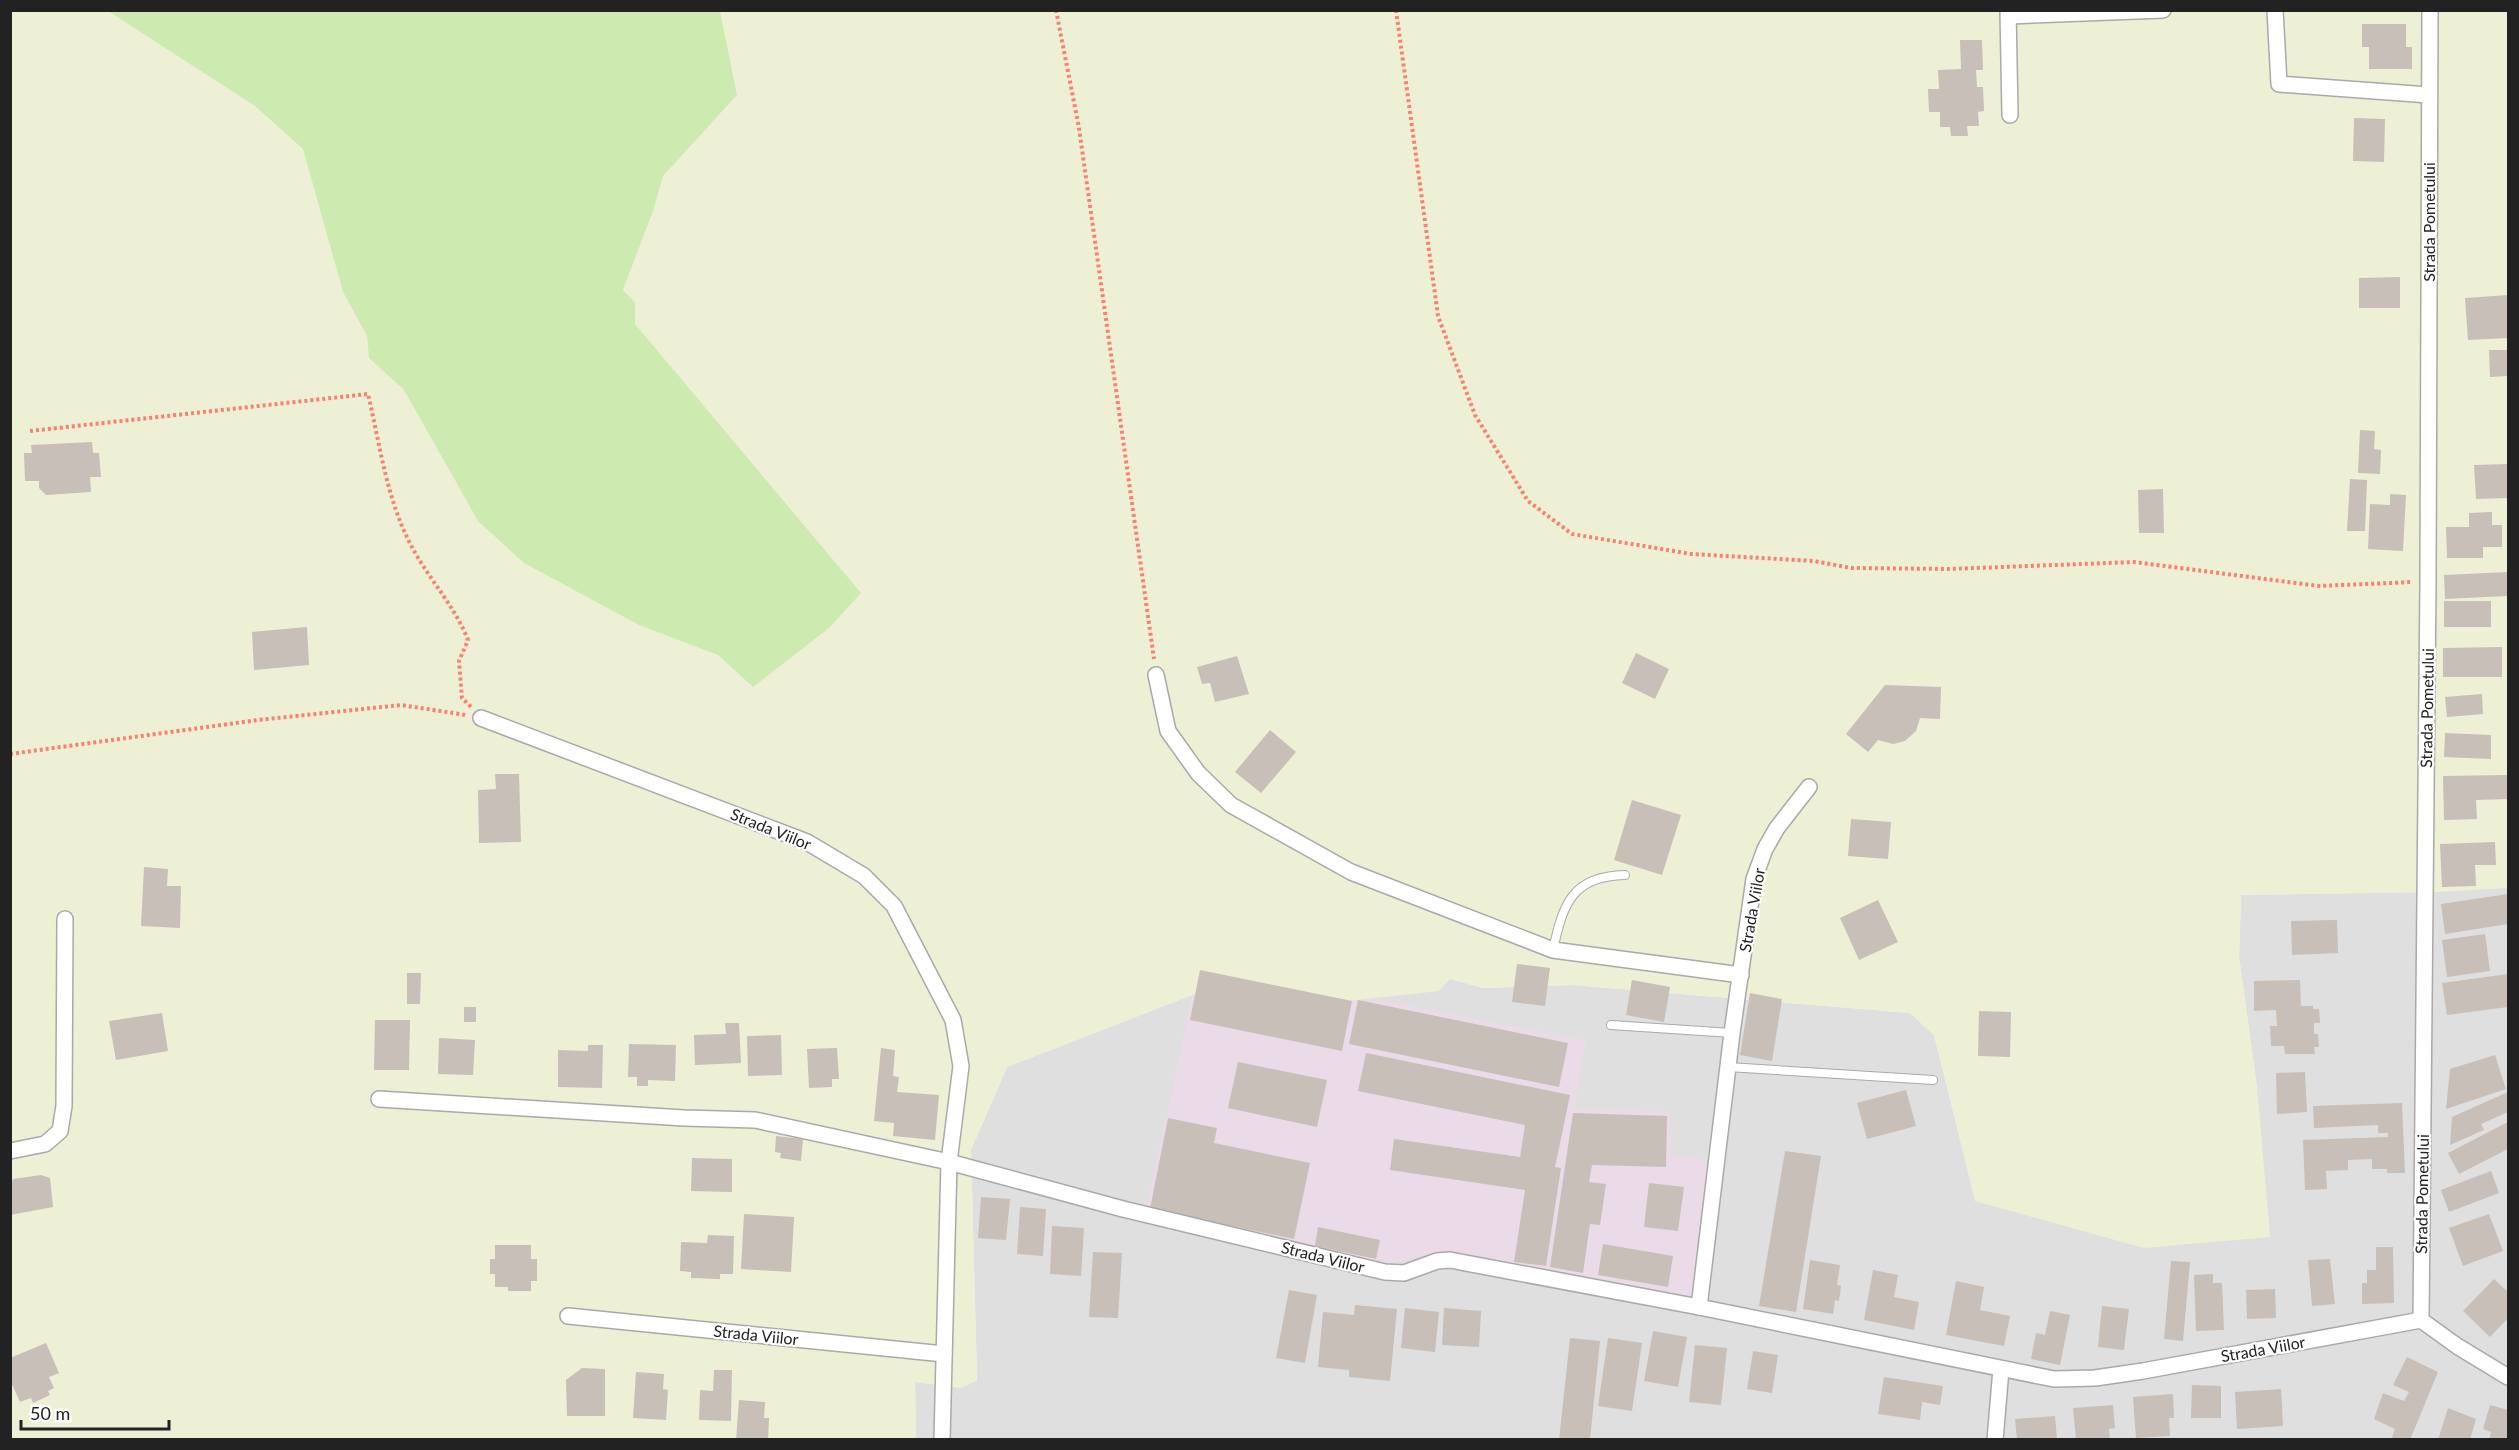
<svg xmlns="http://www.w3.org/2000/svg" width="2519" height="1450" font-family="Lato,sans-serif">
<style>
.residential{fill:#e0dfdf}
.industrial{fill:#ebdbe8}
.farmland{fill:#eef0d5}
.grass{fill:#cdebb0}
.building{fill:#c7bfb8}
.lines{fill:none;stroke-linecap:round;stroke-linejoin:round}
.lane-casing{stroke:#a9a9a9;stroke-width:10}
.street-casing{stroke:#a9a9a9;stroke-width:18}
.path{stroke:#fa8072;stroke-width:4;stroke-dasharray:3 3;stroke-linecap:butt}
.lane{stroke:#fff;stroke-width:8}
.street{stroke:#fff;stroke-width:15}
.labels{text-anchor:middle;stroke-width:4.5;stroke-linejoin:round;paint-order:stroke}
.street-label{font-size:16px;fill:#222;stroke:#fff}
</style>
<rect width="100%" height="100%" fill="#f2efe9"/>
<path class="residential" d="M2508,110V1439L916,1440L915,1382L961,1388L977,1380L971,1150L1007,1067L1205,990L1450,979L1484,988L1573,985L1910,1013L1934,1035L1976,1201L2257,1087L2239,957L2241,895L2435,892Z"/>
<path class="industrial" d="M1199,964L1586,1041L1574,1108L1669,1112L1670,1155L1710,1161L1691,1296L1437,1251L1386,1265L1146,1211Z"/>
<path class="farmland" d="M10,11H108L255,106L303,149L343,292L367,336L369,358L404,390L478,521L639,625L718,655L753,687L635,323V302L623,290L653,211L663,176L737,95L720,11H2508V888L2436,892L2241,895L2239,957L2257,1087L2270,1237L2144,1248L1975,1201L1934,1035L1910,1013L1573,985L1484,988L1450,979L1439,991L1272,1009L1205,990L1007,1067L971,1150L977,1380L961,1388L915,1382L916,1439H11Z"/>
<path class="grass" d="M108,11H720L737,95L663,176L653,211L623,290L635,302V324L861,593L829,628L753,687L718,655L639,625L524,563L478,521L404,390L369,358L367,336L343,292L303,149L255,106Z"/>
<g class="building">
<path d="M2362,24H2406V47H2412V69H2369V47H2362Z"/>
<path d="M1960,40H1982L1983,70H1976L1977,87H1983L1984,111L1978,112L1979,126H1967L1968,136H1951L1950,127H1940V112H1929L1928,89H1939L1938,70L1961,69Z"/>
<path d="M2354,118L2385,119L2384,162L2353,161Z"/>
<path d="M2400,277V308H2359V278Z"/>
<path d="M2508,295V338L2468,340L2465,298Z"/>
<path d="M2489,350H2508V376L2490,377Z"/>
<path d="M2360,430L2375,431L2374,449L2381,450L2380,474L2358,473Z"/>
<path d="M92,442L93,453H99L101,477H90L91,492L46,495L39,488V481H25L24,453H32L31,445Z"/>
<path d="M2508,464V498L2476,499L2474,465Z"/>
<path d="M2350,479L2367,480L2365,531H2347Z"/>
<path d="M2163,489L2164,533H2139L2138,490Z"/>
<path d="M2390,494L2406,495L2403,551L2368,549L2370,504L2390,505Z"/>
<path d="M2492,512V525H2502V547H2483V558H2447L2446,527H2469V513Z"/>
<path d="M2508,572V596L2445,599L2444,575Z"/>
<rect x="2444" y="601" width="47" height="26"/>
<path d="M307,627L309,665L254,670L252,632Z"/>
<path d="M2502,647V677H2443V648Z"/>
<path d="M1636,653L1669,669L1655,699L1622,683Z"/>
<path d="M1237,656L1249,694L1215,702L1210,683L1202,684L1197,667Z"/>
<path d="M1885,685L1941,687L1940,719L1920,718L1916,731L1905,741L1893,744L1878,740L1868,752L1846,734Z"/>
<path d="M2482,694L2483,714L2447,717L2445,697Z"/>
<path d="M1270,730L1296,752L1261,793L1235,772Z"/>
<path d="M2445,733L2491,735V759L2444,757Z"/>
<path d="M495,774H519L521,842L479,843L478,790L496,789Z"/>
<path d="M2508,775V799L2476,800L2477,819L2444,820L2443,776Z"/>
<path d="M1632,800L1681,815L1662,875L1614,860Z"/>
<path d="M1851,819L1891,822L1888,859L1848,856Z"/>
<path d="M2495,842L2496,865H2475L2476,886L2442,887L2440,844Z"/>
<path d="M144,867L168,869L167,886H181L180,928L141,926Z"/>
<path d="M2508,894V924L2445,934L2441,904Z"/>
<path d="M1878,900L1898,942L1859,960L1840,918Z"/>
<path d="M2337,920L2338,953L2292,955L2291,921Z"/>
<path d="M2485,934L2490,971L2447,977L2442,940Z"/>
<path d="M1517,964L1550,968L1545,1006L1512,1002Z"/>
<path d="M1200,970L1352,1001L1342,1051L1190,1020Z"/>
<path d="M407,973H421L420,1004H407Z"/>
<path d="M2508,974V1007L2447,1015L2442,983Z"/>
<path d="M1632,980L1670,987L1664,1022L1626,1015Z"/>
<path d="M2300,980L2301,1006H2313V1009H2319L2320,1023H2314V1034H2318L2319,1047H2314L2315,1054H2285L2284,1046H2271L2270,1026H2277L2276,1010L2254,1011V981Z"/>
<path d="M1750,993L1782,999L1772,1061L1740,1055Z"/>
<path d="M1358,1000L1568,1043L1559,1087L1349,1044Z"/>
<rect x="464" y="1007" width="12" height="15"/>
<path d="M1979,1011L2011,1012L2010,1057L1978,1056Z"/>
<path d="M162,1013L168,1051L116,1060L109,1021Z"/>
<path d="M375,1020H410L409,1070H374Z"/>
<path d="M725,1023H739L741,1063L695,1065L694,1035L726,1034Z"/>
<path d="M781,1035L782,1075L748,1076L747,1036Z"/>
<path d="M439,1038L475,1040L473,1075L438,1074Z"/>
<path d="M629,1044L676,1045L675,1081L648,1080V1086H637V1077H628Z"/>
<path d="M588,1045H603L602,1088L558,1087V1050L588,1051Z"/>
<path d="M837,1048L839,1079H832V1087L809,1088L807,1049Z"/>
<path d="M881,1048L895,1050L893,1076L899,1077L897,1092L939,1095L935,1140L893,1136L894,1123L874,1121Z"/>
<path d="M1366,1053L1570,1095L1555,1167L1561,1168L1546,1266L1514,1262L1525,1190L1390,1170L1394,1139L1520,1157L1525,1125L1358,1091Z"/>
<path d="M2495,1055L2506,1089L2446,1109L2450,1069Z"/>
<path d="M1238,1062L1327,1080L1317,1127L1228,1108Z"/>
<path d="M2305,1072L2307,1112L2277,1114L2276,1073Z"/>
<path d="M1906,1090L1916,1126L1867,1139L1857,1103Z"/>
<path d="M2508,1092V1112L2481,1124L2484,1130L2450,1145L2452,1117Z"/>
<path d="M2402,1103L2405,1173H2387V1169H2372V1159L2348,1160V1170L2326,1171L2327,1189L2305,1190L2303,1140L2388,1137V1133H2378V1125L2314,1128L2313,1106Z"/>
<path d="M1573,1113L1667,1116L1666,1167L1592,1165L1589,1182L1606,1184L1600,1225L1590,1224L1583,1273L1550,1267Z"/>
<path d="M1168,1118L1217,1128L1214,1143L1310,1163L1294,1239L1150,1209Z"/>
<path d="M2508,1122V1149L2459,1174L2448,1153Z"/>
<path d="M776,1136L803,1139L801,1161L780,1158L781,1153L775,1152Z"/>
<path d="M1785,1151L1821,1156L1796,1312L1759,1306Z"/>
<path d="M692,1158L732,1159V1192L691,1191Z"/>
<path d="M2491,1171L2499,1193L2449,1212L2441,1190Z"/>
<path d="M41,1175L50,1178L53,1207L10,1215V1187L13,1179Z"/>
<path d="M1649,1183L1684,1187L1678,1231L1644,1227Z"/>
<path d="M981,1197L1010,1199L1006,1240L978,1238Z"/>
<path d="M1020,1207L1046,1209L1043,1256L1017,1254Z"/>
<path d="M744,1214L794,1217L791,1272L741,1269Z"/>
<path d="M2489,1214L2503,1251L2463,1266L2449,1228Z"/>
<path d="M1052,1226L1084,1228L1081,1276L1050,1274Z"/>
<path d="M1318,1227L1380,1240L1376,1259L1315,1246Z"/>
<path d="M708,1235L734,1236L733,1274H720V1279L691,1278V1272L680,1271L681,1242L707,1243Z"/>
<path d="M1603,1244L1673,1256L1668,1287L1598,1275Z"/>
<path d="M495,1245H531V1259H537V1281H531V1291H508V1287H495V1274H490V1259H495Z"/>
<path d="M2376,1247H2393L2394,1303L2362,1304V1283H2367V1270H2376Z"/>
<path d="M1093,1252L1122,1253L1118,1318L1089,1317Z"/>
<path d="M2330,1259L2335,1304L2312,1306L2308,1260Z"/>
<path d="M1810,1260L1840,1265L1837,1285L1841,1286L1839,1301L1835,1300L1833,1314L1803,1309Z"/>
<path d="M2171,1261L2190,1262L2183,1341L2164,1339Z"/>
<path d="M1873,1270L1898,1275L1894,1297L1919,1302L1914,1330L1864,1320Z"/>
<path d="M2213,1274V1283H2222L2224,1330L2196,1331L2194,1275Z"/>
<path d="M2494,1279L2507,1291L2508,1290V1318L2490,1337L2463,1311Z"/>
<path d="M1956,1281L1984,1287L1980,1310L2010,1316L2004,1346L1946,1335Z"/>
<path d="M2275,1289L2276,1318L2247,1319L2246,1290Z"/>
<path d="M1289,1290L1317,1295L1305,1363L1276,1358Z"/>
<path d="M1355,1305L1397,1309L1390,1381L1349,1377V1370L1318,1367L1323,1312L1354,1315Z"/>
<path d="M2102,1306L2129,1309L2124,1350L2098,1347Z"/>
<path d="M1405,1308L1439,1312L1435,1352L1401,1348Z"/>
<path d="M1444,1308L1481,1311L1479,1347L1442,1345Z"/>
<path d="M2050,1311L2070,1315L2060,1365L2031,1359L2036,1333L2045,1335Z"/>
<path d="M1653,1331L1687,1337L1678,1387L1644,1381Z"/>
<path d="M1570,1338L1600,1341L1590,1440H1559Z"/>
<path d="M1608,1338L1642,1343L1632,1411L1598,1406Z"/>
<path d="M46,1343L59,1373L49,1377L54,1388L48,1391L50,1395L33,1403L31,1398L20,1402L10,1380V1358Z"/>
<path d="M1695,1345L1727,1348L1721,1405L1689,1402Z"/>
<path d="M1753,1351L1778,1355L1772,1393L1747,1389Z"/>
<path d="M2407,1357L2438,1372L2410,1440H2391L2395,1429L2374,1419L2383,1393L2404,1401L2409,1392L2393,1385Z"/>
<path d="M582,1368L605,1369V1416H567L566,1380Z"/>
<path d="M714,1370H732L731,1421L699,1420L700,1390L713,1391Z"/>
<path d="M636,1372L664,1374L663,1389L668,1390L666,1420L633,1418Z"/>
<path d="M1884,1377L1943,1386L1940,1405L1922,1402L1920,1420L1878,1414Z"/>
<path d="M2192,1385L2221,1386V1418H2191Z"/>
<path d="M2281,1389L2283,1426L2237,1429L2235,1392Z"/>
<path d="M2173,1394L2174,1418H2169L2170,1436L2136,1438L2133,1397Z"/>
<path d="M739,1400L765,1402L764,1418H769L768,1440H736Z"/>
<path d="M2113,1405L2115,1428L2109,1429L2110,1440H2076L2073,1408Z"/>
<path d="M2490,1405L2508,1410V1440H2489L2491,1432L2483,1429Z"/>
<path d="M2448,1408L2476,1419L2470,1440H2438Z"/>
<path d="M2055,1416L2057,1439L2017,1440L2015,1419Z"/>
</g>
<g class="lines">
<defs>
<g id="lane">
<path d="M1553,950C1563,904 1572,876 1625,875"/>
<path d="M1611,1025L1732,1033"/>
<path d="M1728,1067L1933,1080"/>
</g>
<g id="street">
<path d="M2008,10L2010,115"/>
<path d="M2275,10L2279,84L2429,95"/>
<path d="M2009,16L2163,10"/>
<path d="M1156,675L1168,731L1198,773L1231,805L1351,872L1553,950L1741,975"/>
<path d="M481,718L807,842L864,876L894,906L953,1020L961,1066L949,1162L942,1440"/>
<path d="M379,1099L684,1118L755,1120L949,1162L1123,1209L1385,1272L1404,1273L1437,1261L1450,1260L1699,1307L2054,1379L2095,1378L2143,1371L2421,1320L2457,1346L2508,1377"/>
<path d="M10,1151L45,1144L60,1131L64,1106L65,919"/>
<path d="M1699,1307L1732,1033L1754,879L1765,849L1777,828L1809,787"/>
<path d="M568,1316L944,1354"/>
<path d="M2421,1320L2428,581L2430,10"/>
<path d="M1995,1440L2001,1369"/>
</g>
</defs>
<use href="#lane" class="lane-casing"/>
<use href="#street" class="street-casing"/>
<g class="path">
<path d="M1056,10L1079,128L1154,659"/>
<path d="M1396,10L1438,316L1475,415L1528,501L1572,534L1691,554L1814,561L1851,568L1949,569L2134,562L2319,586L2413,582"/>
<path d="M30,431L368,394C380,445 387,502 413,549C430,580 455,607 468,640L459,661L462,698L472,708"/>
<path d="M10,754L258,720L401,705L466,715"/>
</g>
<use href="#lane" class="lane"/>
<use href="#street" class="street"/>
</g>
<g class="labels">
<g class="street-label">
<text transform="translate(2429 222) rotate(-90)" y="6">Strada Pometului</text>
<text transform="translate(2427 708) rotate(-89)" y="6">Strada Pometului</text>
<text transform="translate(771 829) rotate(22)" y="6">Strada Viilor</text>
<text transform="translate(1752 910) rotate(-80)" y="6">Strada Viilor</text>
<text transform="translate(2422 1194) rotate(-89)" y="6">Strada Pometului</text>
<text transform="translate(1323 1257) rotate(14)" y="6">Strada Viilor</text>
<text transform="translate(756 1335) rotate(6)" y="6">Strada Viilor</text>
<text transform="translate(2263 1349) rotate(-10)" y="6">Strada Viilor</text>
</g>
</g>
<rect width="2519" height="1450" fill="none" stroke="#222222" stroke-width="24"/>
<path d="M21 1420v9h148v-9" fill="none" stroke="#222222" stroke-width="3"/>
<text x="30" y="1420" font-size="18" fill="#222222" stroke="#ffffff" stroke-width="4.5" paint-order="stroke">50 m</text>
</svg>
